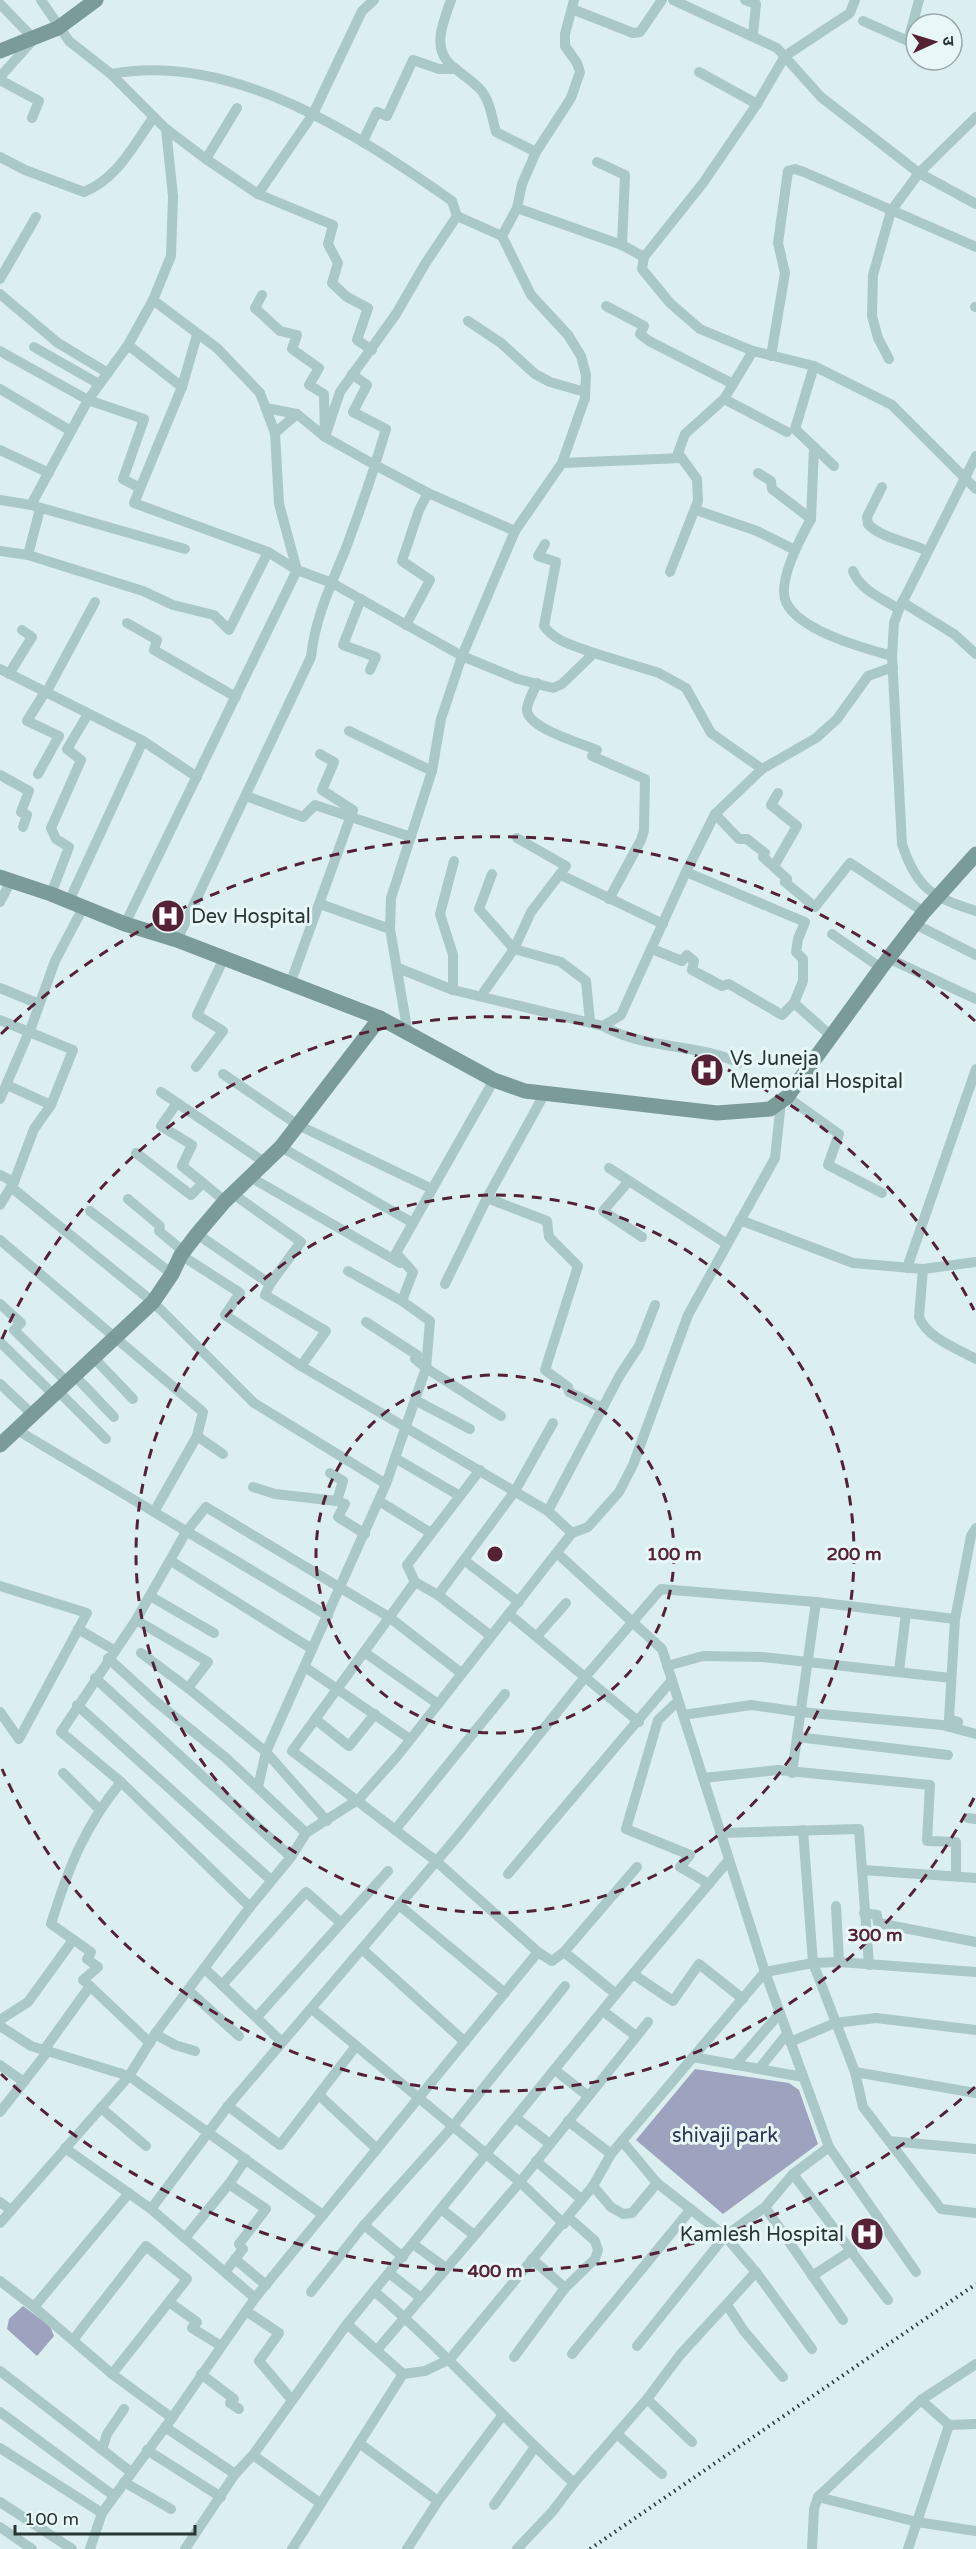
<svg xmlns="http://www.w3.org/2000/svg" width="976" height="2549" font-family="'Varela Round','Noto Sans Devanagari',sans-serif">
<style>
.green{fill:#9da2be}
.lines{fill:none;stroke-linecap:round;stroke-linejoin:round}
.street{stroke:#a9c8c7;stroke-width:10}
.secondary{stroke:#7b9b98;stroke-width:15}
.rail{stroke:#283533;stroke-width:4;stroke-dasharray:1.5 4.5;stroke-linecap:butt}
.ring{fill:none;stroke:#542135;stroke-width:3;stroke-dasharray:10 8}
.labels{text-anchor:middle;stroke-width:6;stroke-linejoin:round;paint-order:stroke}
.poi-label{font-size:20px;fill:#283533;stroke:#e8f7f8;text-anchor:start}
.park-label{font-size:20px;fill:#2e3152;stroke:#e8f7f8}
.centre{fill:#542135;stroke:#e8f7f8;stroke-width:3}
.ring-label{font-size:18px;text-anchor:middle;font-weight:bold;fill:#542135;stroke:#e8f7f8;stroke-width:6;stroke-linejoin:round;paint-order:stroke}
</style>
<rect width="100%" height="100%" fill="#dceff0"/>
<g class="green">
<path d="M695,2069L789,2083L799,2090L818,2144L723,2214L636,2140Z"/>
<path d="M23,2306L50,2326L54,2336L37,2356L7,2329L9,2319Z"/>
</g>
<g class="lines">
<g class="street">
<path d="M451,0C444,20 431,48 451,65C460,73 471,80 480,89C490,100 492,118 496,132L536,152"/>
<path d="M673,0L777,48L821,97L919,173L891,211L873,275L872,316L878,338L889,359"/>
<path d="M745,0L756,4L753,35"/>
<path d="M855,0L850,13L785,56L757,104L703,183L644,257L642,269L670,303L700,329L753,351L814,366L892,405L976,489"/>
<path d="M0,4L34,39L0,77"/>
<path d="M572,9L633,33L640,32L662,0"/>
<path d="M863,21L908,41L919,0"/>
<path d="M699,72L757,104"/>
<path d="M111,74C232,51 358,135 452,201L457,216L502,236"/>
<path d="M0,80L39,101L32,118"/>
<path d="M237,108L206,159L258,194"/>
<path d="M976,117L919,173L976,204"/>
<path d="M166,129L206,159"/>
<path d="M363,141L377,112L387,116L413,60L439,69H456"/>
<path d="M0,157L25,170L84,192C117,179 133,146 153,118"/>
<path d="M597,162L625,175L622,245"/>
<path d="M517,208L622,245L644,257"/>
<path d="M0,279L36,217"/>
<path d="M0,294L58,343L108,373"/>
<path d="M606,306L644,326L640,334L649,341L733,384"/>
<path d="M975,307H976"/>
<path d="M468,321L501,343L535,374L550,382L585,392"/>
<path d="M128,345L182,387L134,503L268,552L297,570L332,583L462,656L518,679L553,688L562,684L594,653L659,673L686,688L711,733L762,769"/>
<path d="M34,347L99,384"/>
<path d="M372,350L357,340L368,308L347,297L332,283L338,263L328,244L333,225L258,194L313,114L362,11L374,0"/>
<path d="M0,351L88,400L144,419L123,479L140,488"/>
<path d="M753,351L724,399L787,432"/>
<path d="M771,356L785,273L778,243L788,171L795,169L804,172L976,247"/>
<path d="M814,366L795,429L834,466"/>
<path d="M352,374L367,385L353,412L386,429L375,465L428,493L515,531"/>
<path d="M182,387L197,335"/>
<path d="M0,389L71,431"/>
<path d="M266,408L297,414"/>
<path d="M275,433L297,414L325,437L340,392L396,314L425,264L457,216"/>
<path d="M0,450L49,473"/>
<path d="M976,456L899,609L894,623L892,656L902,844C917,890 933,897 976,911"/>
<path d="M562,463L682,458"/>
<path d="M758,473L771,481L772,489L811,519C801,537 777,582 786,602C799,631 864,648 892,656"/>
<path d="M882,487L867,517L868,524C881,538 909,542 927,551"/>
<path d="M0,500L31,505L185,549"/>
<path d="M31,505L88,400L128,345L153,300L171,256L173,196L166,129L111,74L69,41L41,0"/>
<path d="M696,510L757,531L795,550"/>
<path d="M811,519L814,447"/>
<path d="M545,544L538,556L556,562L544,626C555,642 576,646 594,653"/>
<path d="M0,551L28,555L143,591L173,605L214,615L229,630L268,552"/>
<path d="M28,555L40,509"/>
<path d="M853,571C860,590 883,599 899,609"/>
<path d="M670,572L698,501L697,479L678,453L685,434L724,399"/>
<path d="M361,599L343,645L376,657L370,670"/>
<path d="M902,602L954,634L976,654"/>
<path d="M127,623L157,640L154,650L236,697"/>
<path d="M406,625L430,580L402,561L419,510L428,493"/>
<path d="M0,669L143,741L69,901"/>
<path d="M9,674L32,637L22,630"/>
<path d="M537,683C534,691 527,702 527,709C526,728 581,743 597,750L592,756L645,779L644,830L641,840L609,899"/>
<path d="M46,693L95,602"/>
<path d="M349,731L432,771"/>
<path d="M143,741L197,777"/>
<path d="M38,774L59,736L27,721L45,692"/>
<path d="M0,775L29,791L21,812L27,815L23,827"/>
<path d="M246,796L303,817L315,805L411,837"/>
<path d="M715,814L739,839H747L765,853L763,857L787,879L785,882L815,907L850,863L924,912"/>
<path d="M774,866L797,826L771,805L778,793"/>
<path d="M686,872L805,922L798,939L796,952L803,959V981L794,1003"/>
<path d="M492,874L479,909L514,949L561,962L586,981L590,1022"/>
<path d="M561,875L663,924"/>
<path d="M51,894L69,847L56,839L51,828L81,760L67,749L88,714"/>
<path d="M0,902L10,883"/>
<path d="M320,904L390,929"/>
<path d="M125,924L297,570L279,504L275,433L260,393L217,348L153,300"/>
<path d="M915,924L976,955"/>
<path d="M832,934L881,968"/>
<path d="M177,940L311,657C315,618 331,585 346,548C356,521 366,493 375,465L325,437L324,394L309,385L319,368L292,349L297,335L280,331L255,308L262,295"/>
<path d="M652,949L682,961L687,955L694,961L692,970L722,986L729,984L782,1015L794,1003L830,1035"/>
<path d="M890,959L976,999"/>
<path d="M398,968L453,990L603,1026L621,1015L686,872L715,814L762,769L816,738L837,719L868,676L893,667"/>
<path d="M290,984L353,810L322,790L334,762L320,754"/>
<path d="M0,988L39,1004"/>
<path d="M453,990V955L440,914L454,861"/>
<path d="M481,996L514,949L531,912L566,866L517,838"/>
<path d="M0,1020L73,1050L51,1105L34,1129L14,1182L0,1205"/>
<path d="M603,1026C645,1050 697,1043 739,1063"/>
<path d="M408,1034L390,929L391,898L432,771L441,719L462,656L515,531L562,463L585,398L586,375L581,356L568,335L531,295L502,236L517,208L522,184L536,152L571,98L580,72L577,63L565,46V34L574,0"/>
<path d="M196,1067L223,1031L197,1015L224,958"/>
<path d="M223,1074L298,1125L432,1189"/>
<path d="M7,1085L51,1105"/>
<path d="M161,1092L267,1164"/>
<path d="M545,1093L487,1198L547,1221L549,1237L578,1266L545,1370L568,1387L569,1392L602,1408"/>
<path d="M787,1097L839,1134L828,1165L882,1193"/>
<path d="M0,1099L32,1025L55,961L84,906"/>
<path d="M177,1103L161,1126L192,1145L182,1166L203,1183"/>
<path d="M281,1147L413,1223"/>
<path d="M136,1153L191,1195L203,1183L225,1201"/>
<path d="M609,1168L727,1244"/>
<path d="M0,1175L14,1182"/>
<path d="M250,1177L400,1263"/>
<path d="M629,1181L603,1211L642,1237"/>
<path d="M11,1187L153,1302L254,1403L386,1484"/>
<path d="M233,1194L301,1242L270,1284"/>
<path d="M128,1199L160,1226L159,1231L183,1251"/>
<path d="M90,1211L172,1274"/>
<path d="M740,1220L853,1263L923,1269L976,1262"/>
<path d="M197,1234L270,1284L265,1295L326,1331L301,1366"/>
<path d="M0,1240L203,1412L197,1436L223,1454"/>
<path d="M181,1255L240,1293L225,1315L301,1366L548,1511"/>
<path d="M907,1268L976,1069"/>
<path d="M923,1269L919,1317C927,1338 958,1349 976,1359"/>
<path d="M348,1271L402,1301"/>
<path d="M445,1284L487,1198"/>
<path d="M0,1304L21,1323L14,1330L67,1382"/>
<path d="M366,1322L417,1355L415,1359L426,1368L501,1416"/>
<path d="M0,1342L53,1394"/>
<path d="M93,1357L133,1399"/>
<path d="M74,1375L114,1417"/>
<path d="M0,1384L32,1414"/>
<path d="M57,1390L106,1439"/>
<path d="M415,1400L470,1429"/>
<path d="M17,1430L328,1616"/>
<path d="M395,1458L460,1496"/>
<path d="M480,1470L407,1565L415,1582L438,1595L491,1636"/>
<path d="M330,1473L343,1481L337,1501L345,1504L338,1517L365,1534"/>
<path d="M253,1487L275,1494L337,1501"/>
<path d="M379,1501L431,1533"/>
<path d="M154,1512L197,1436"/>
<path d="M572,1533L548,1511L620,1375L639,1346L655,1305"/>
<path d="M557,1553L662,1649L765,1972L829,2147L793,2174L765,2207L725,2236L657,2183L622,2141"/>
<path d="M464,1560L519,1602"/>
<path d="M171,1561L312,1649"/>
<path d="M0,1586L87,1613L19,1739L0,1712"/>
<path d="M438,1595L515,1491L553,1423"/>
<path d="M150,1596L214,1633"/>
<path d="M509,1614L639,1722"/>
<path d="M136,1620L208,1662L188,1688L266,1752L327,1821"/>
<path d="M78,1629L114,1650"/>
<path d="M537,1636L566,1603"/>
<path d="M364,1652L438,1704"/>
<path d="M141,1653L188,1688"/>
<path d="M108,1658L154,1700L226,1758L306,1833"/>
<path d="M667,1666L703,1656L763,1657L951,1678"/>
<path d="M305,1667L410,1739"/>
<path d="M899,1671L906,1613"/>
<path d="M95,1678L291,1857"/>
<path d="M678,1701L658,1720L626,1829L690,1855L680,1867L709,1884"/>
<path d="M77,1705L271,1880"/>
<path d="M683,1715L751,1705L801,1712L942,1725L976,1734"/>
<path d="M315,1719L349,1746L375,1714"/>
<path d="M957,1726L958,1722L949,1719L955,1619L971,1536L976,1528"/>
<path d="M797,1737L948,1755"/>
<path d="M63,1773L99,1809"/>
<path d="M792,1773L816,1602"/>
<path d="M703,1778L778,1770L930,1785L927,1841L956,1842V1875"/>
<path d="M258,1787L266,1752L386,1484L426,1368L430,1321L402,1301L413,1272L396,1253L494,1080"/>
<path d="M968,1818L976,1819"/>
<path d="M395,1830L505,1694"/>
<path d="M803,1830L813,1963L855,2072L863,2107L941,2209L976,2213"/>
<path d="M720,1833L859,1829L869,1965"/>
<path d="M863,1870L976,1878"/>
<path d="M508,1874L672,1680"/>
<path d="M399,1905L505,1993"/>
<path d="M836,1906L839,1962"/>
<path d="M250,1907L121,1782L61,1732L136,1620L186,1532L206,1507L389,1617L461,1673"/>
<path d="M864,1913L877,1915L878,1923L976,1942"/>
<path d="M362,1949L465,2042"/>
<path d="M538,1952L552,1961L564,1952"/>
<path d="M204,1968L282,2042"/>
<path d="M633,1974L673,2001L699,1964L743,1999"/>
<path d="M222,1985L306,1892L341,1923"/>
<path d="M90,1986L150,2043"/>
<path d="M188,1990L239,2036"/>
<path d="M616,1994L564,1952L637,1867"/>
<path d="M312,2009L520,2182L564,2224"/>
<path d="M603,2011L636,2036"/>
<path d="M257,2017L388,1871"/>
<path d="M0,2020L28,2002L73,1940"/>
<path d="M0,2026L31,2046L129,2076L323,2215"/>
<path d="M155,2034L175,2045L195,2051"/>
<path d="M790,2042L835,2023L876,2018L976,2030"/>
<path d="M44,2050L90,1986L83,1980L98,1967L87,1959L91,1952L51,1924C68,1869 84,1827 121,1782"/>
<path d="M693,2057L803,2077"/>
<path d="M0,2065L24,2082"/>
<path d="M735,2065L780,2013"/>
<path d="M759,2069L787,2034"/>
<path d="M555,2070L588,2096"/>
<path d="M855,2072L976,2093"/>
<path d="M319,2095L377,2149"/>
<path d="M228,2106L280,2145L356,2046"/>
<path d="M101,2108L146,2146"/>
<path d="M0,2112L48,2051"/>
<path d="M516,2118L550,2144"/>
<path d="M568,2121L611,2154"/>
<path d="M889,2141L976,2149"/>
<path d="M829,2147L916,2272"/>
<path d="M65,2148L151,2209"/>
<path d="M536,2161L581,2199"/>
<path d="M793,2174L888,2300"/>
<path d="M593,2186L611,2207L623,2214L632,2213L657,2183"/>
<path d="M0,2202L11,2210"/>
<path d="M765,2207L843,2320"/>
<path d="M441,2209L474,2235"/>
<path d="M0,2223L129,2076L155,2034L250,1907L291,1857L306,1833L359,1799L399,1754L572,1533L588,1527L619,1492L633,1465L688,1315L775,1158L781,1102"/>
<path d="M185,2238L229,2184"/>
<path d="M413,2244L446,2268"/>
<path d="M403,2257L364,2225L453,2126L565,1986"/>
<path d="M235,2259L266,2285"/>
<path d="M532,2259L565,2288"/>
<path d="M225,2272L243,2249L239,2244L266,2209L229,2184L246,2159"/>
<path d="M389,2273L421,2298"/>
<path d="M812,2276L852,2250"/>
<path d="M0,2281L34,2307"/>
<path d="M374,2291C445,2351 505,2421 574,2483L647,2399L680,2355L756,2272"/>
<path d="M311,2292L364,2225"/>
<path d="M255,2298L151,2209L228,2106L457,1837L586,1676L661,1589L816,1602L955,1619"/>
<path d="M169,2302L197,2322L192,2328L221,2346"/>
<path d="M727,2305L744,2331L783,2377"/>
<path d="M246,2311L279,2333L259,2361L292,2400"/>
<path d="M347,2324L403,2374"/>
<path d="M73,2340L146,2246L187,2279L112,2374"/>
<path d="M637,2346L725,2236L756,2272L812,2349"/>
<path d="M377,2350L520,2182L648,2022"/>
<path d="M572,2354L691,2209"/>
<path d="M514,2357L565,2288L595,2259L598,2250L595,2241L568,2217"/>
<path d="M0,2371L131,2472"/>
<path d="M201,2374L234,2399L230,2403L239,2409"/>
<path d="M647,2399L692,2442"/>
<path d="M921,2400L949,2425L976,2424"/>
<path d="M0,2412L114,2496"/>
<path d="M172,2418L255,2298L538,1952L436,1861L292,1751L415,1582"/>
<path d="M165,2427L235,2474"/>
<path d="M617,2434L662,2474"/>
<path d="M359,2443L438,2501"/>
<path d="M0,2448L102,2513"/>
<path d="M102,2450L107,2434L124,2409"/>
<path d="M147,2450L221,2497"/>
<path d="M253,2455L320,2503"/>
<path d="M124,2482L171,2509"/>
<path d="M818,2497L917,2522L976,2531"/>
<path d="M0,2502L72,2549"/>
<path d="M494,2505L535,2447"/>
<path d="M0,2527L32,2549"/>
<path d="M90,2549L102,2513L172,2418L112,2374L34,2307L129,2193"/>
<path d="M185,2549L235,2474L253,2455L347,2324L616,1994L729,1860"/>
<path d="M292,2549L403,2374L425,2371L450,2359L593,2186L611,2154L765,1972L813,1963L839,1962L976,1972"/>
<path d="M407,2549L438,2501L502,2416"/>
<path d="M517,2549L552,2512L574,2483"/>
<path d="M812,2549L814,2509L818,2497L921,2400L976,2364"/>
<path d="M908,2549L949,2425"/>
</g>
<g class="secondary">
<path d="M0,51L58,28L96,0"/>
<path d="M0,877L51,894L125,924L177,940L380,1018L494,1080L525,1091L717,1113L770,1109L787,1097L881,968L924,912L976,854"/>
<path d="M0,1445L153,1302L172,1274L181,1255L197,1234L225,1201L281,1147L380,1018"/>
</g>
<path class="rail" d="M590,2549L976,2284"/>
</g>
<g class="ring">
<circle cx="495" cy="1554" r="179"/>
<circle cx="495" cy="1554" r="359"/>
<path d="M974 1798A538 538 0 0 1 2 1769M2 1339A538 538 0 0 1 974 1310"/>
<path d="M975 2087A717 717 0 0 1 1 2074M1 1034A717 717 0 0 1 975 1021"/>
</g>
<defs>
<symbol id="hospital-disc" viewBox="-11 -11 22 22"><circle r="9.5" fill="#542135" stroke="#e8f7f8"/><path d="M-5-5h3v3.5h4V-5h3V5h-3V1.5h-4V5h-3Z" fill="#fff"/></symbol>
</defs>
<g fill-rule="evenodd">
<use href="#hospital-disc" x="149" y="897" width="38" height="38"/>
<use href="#hospital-disc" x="688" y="1051" width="38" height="38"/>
<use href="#hospital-disc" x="848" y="2215" width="38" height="38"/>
</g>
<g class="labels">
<g class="poi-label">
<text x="191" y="923">Dev Hospital</text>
<text x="730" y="1065">Vs Juneja<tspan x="730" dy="23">Memorial Hospital</tspan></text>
<text x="844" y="2241" text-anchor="end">Kamlesh Hospital</text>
</g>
<g class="park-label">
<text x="725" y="2142">shivaji park</text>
</g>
</g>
<circle cx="495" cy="1554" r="9" class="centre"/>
<g class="ring-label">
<text x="674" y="1560">100 m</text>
<text x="854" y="1560">200 m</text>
<text x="875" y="1941">300 m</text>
<text x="495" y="2277">400 m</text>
</g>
<g transform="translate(934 42) rotate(86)"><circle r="28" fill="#e8f7f8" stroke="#9ba9a9" stroke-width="1.5"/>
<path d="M0-4.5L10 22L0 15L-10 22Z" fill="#542135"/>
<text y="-9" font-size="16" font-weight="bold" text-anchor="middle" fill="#283533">उ</text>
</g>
<path d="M15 2525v9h180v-9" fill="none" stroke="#283533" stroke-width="3"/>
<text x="24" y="2525" font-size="18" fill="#283533" stroke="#e8f7f8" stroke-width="4.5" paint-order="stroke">100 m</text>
</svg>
